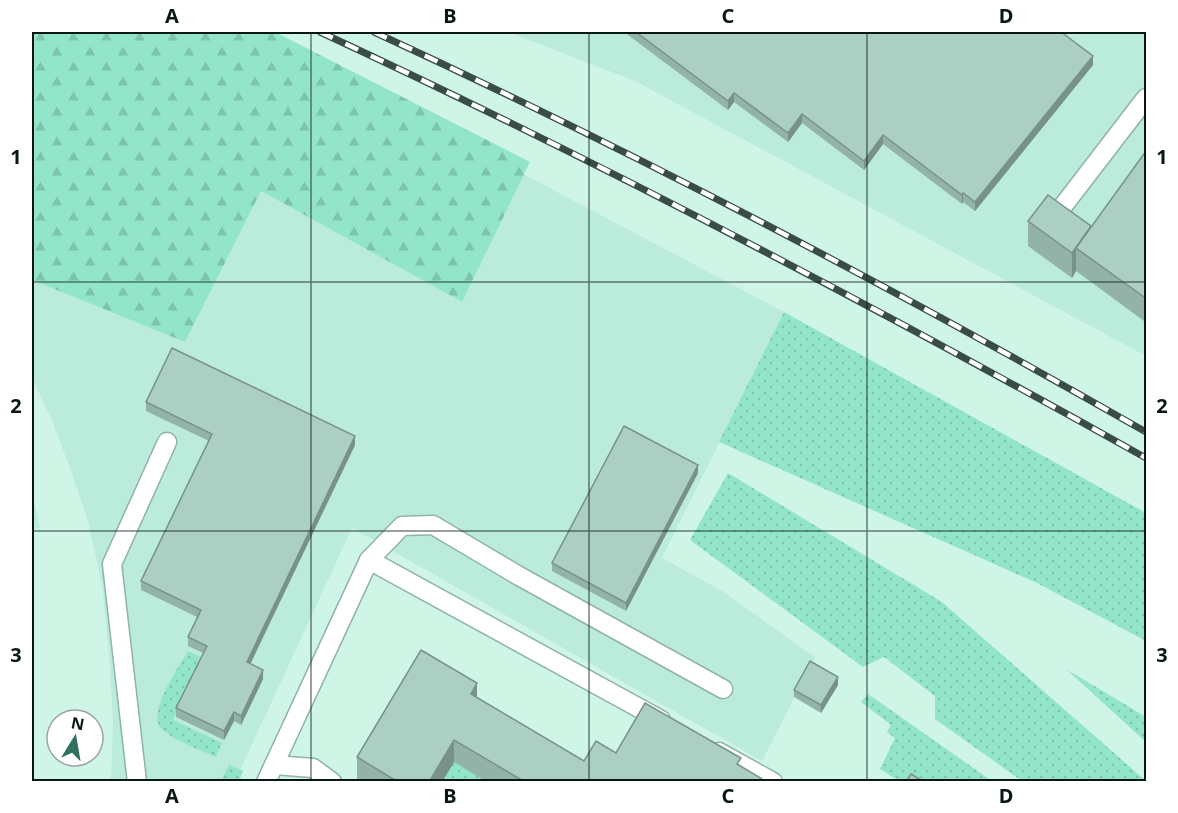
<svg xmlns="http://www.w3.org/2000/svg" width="1178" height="813" font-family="'Noto Sans',sans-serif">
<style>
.built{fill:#bbebda}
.grass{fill:url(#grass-dots)}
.forest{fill:url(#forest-firs)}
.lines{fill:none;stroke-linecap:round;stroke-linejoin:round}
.lane-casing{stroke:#8fb4a6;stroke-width:21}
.lane{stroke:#fff;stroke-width:18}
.rail-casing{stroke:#394d46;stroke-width:7}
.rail{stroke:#fff;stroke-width:4.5;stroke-dasharray:14;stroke-linecap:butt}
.wall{fill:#93b3a8}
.shaded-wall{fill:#789288}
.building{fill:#abd0c3;stroke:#789288;stroke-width:1.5}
.grid{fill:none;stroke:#091813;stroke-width:1.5;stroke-opacity:0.55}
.neatline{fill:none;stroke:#091813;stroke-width:2}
.grid-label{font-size:20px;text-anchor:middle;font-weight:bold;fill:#091813}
</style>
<defs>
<pattern id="grass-dots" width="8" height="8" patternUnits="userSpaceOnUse" patternTransform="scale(1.5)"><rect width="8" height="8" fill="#93e5ca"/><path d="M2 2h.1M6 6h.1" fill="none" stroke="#7dc4ad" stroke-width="1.8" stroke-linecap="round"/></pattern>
<pattern id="forest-firs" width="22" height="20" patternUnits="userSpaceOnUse" patternTransform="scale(1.5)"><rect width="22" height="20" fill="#93e5ca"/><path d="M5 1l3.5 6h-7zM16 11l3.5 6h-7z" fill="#7dc4ad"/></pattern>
</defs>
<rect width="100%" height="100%" fill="#cff5e7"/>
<g class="built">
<path d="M508,32H1145L1146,356L635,81Z"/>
<path d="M523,174L784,312L662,558L722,591L815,657L762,761L352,528L235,781H111L113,721L109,653L102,585L88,521L70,468L51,418L32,378V280L185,342L261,191L462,302Z"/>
<path d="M32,494L40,528L32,530Z"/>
</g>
<g class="grass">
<path d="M784,312L1146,513V641L1037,583L719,442Z"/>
<path d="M728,473L942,602L1146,781H1022L935,719V696L884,657L863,667L690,540Z"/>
<path d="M188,651L201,657L173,720L222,743L216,757C201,750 172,740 161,728C147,712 179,667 188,651Z"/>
<path d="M1066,669L1146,717V742Z"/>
<path d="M868,694L992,781H899L880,769L895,738L887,732L891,725L861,702Z"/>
<path d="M446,757L487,781H442L445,776Z"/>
<path d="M229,765L243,771L240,778L247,781H221Z"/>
</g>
<path class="forest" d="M32,32H275L530,162L462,302L261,191L185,342L32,280Z"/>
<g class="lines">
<defs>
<g id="lane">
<path d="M1063,206L1146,98"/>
<path d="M369,560L402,526L433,525L519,576L723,689"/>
<path d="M719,752L773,782"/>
<path d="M274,765L313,768L332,782"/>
<path d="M137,782L112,564L167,442"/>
<path d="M266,782L369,560L661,720"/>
</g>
</defs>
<use href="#lane" class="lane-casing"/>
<use href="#lane" class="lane"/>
<defs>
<g id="rail">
<path d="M320,32C601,162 876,307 1146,458"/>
<path d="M374,32C637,153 895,289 1146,432"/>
</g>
</defs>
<use href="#rail" class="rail-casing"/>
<use href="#rail" class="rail"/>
</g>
<g class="wall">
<path d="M624,32H1061L1093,65L975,211L963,202L962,204L883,144L864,170L802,123L788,142L734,102L728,110Z"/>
<path d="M1146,151L1144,321L1076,271L1072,278L1028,246V221L1091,228Z"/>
<path d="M146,402L355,445L250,664L263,679L241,725L234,721L224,740L176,717V708L203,653L188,646V637L197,617L141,590V581L209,441L146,411Z"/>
<path d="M698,473L626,611L552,571V563Z"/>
<path d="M838,685L821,713L794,697V690Z"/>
<path d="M477,697L584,761L616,753L741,766L767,782H487L454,762L442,782H361L357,779V757Z"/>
</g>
<g class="shaded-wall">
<path d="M1093,56V65L975,211V202Z"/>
<path d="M734,93V102L728,110V101Z"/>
<path d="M802,114V123L788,142V133Z"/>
<path d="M883,135V144L864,170V161Z"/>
<path d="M963,193V202L962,204V195Z"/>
<path d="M1091,226V251L1076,248V271L1072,278V253Z"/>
<path d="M1146,293V317L1144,321V297Z"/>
<path d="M355,436V445L247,671V662Z"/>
<path d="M698,465V473L626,611V603Z"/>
<path d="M263,670V679L241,725V716Z"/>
<path d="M838,677V685L821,713V705Z"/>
<path d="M477,683V705L471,694Z"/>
<path d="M234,712V721L224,740V731Z"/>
<path d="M454,740V762L442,782H429Z"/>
</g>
<g class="building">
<path d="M636,32H1061L1093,56L975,202L963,193L962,195L883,135L864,161L802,114L788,133L734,93L728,101Z"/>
<path d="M1146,151V293L1144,297L1076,248Z"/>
<path d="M1048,195L1091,226L1072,253L1028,221Z"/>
<path d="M172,348L355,436L247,662L263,670L241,716L234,712L224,731L176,708L207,646L188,637L201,610L141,581L212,434L146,402Z"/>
<path d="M624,426L698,465L626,603L552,563Z"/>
<path d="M421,650L477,683L471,694L584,761L596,741L616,753L645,703L741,758L737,764L767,782H525L454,740L429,782H398L357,757Z"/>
<path d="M810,661L838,677L821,705L794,690Z"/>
<path d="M911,774L924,782H906Z"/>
</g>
<path class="grid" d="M311,32V782M589,32V782M867,32V782M32,282H1146M32,531H1146"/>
<rect width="1178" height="813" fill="none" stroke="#ffffff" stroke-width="66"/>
<g transform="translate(75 738) rotate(11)"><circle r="28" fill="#ffffff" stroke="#9da3a1" stroke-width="1.5"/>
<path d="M0-4.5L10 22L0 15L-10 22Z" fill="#31705d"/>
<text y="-9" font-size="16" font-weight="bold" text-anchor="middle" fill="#091813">N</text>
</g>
<rect x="33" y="33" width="1112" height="747" class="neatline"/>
<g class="grid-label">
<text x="172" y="23">A</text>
<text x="450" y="23">B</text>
<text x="728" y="23">C</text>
<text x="1006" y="23">D</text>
<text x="16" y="164">1</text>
<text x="1162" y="164">1</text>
<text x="16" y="413">2</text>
<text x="1162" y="413">2</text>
<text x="16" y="662">3</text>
<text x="1162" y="662">3</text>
<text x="172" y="803">A</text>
<text x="450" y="803">B</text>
<text x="728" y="803">C</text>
<text x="1006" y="803">D</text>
</g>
</svg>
